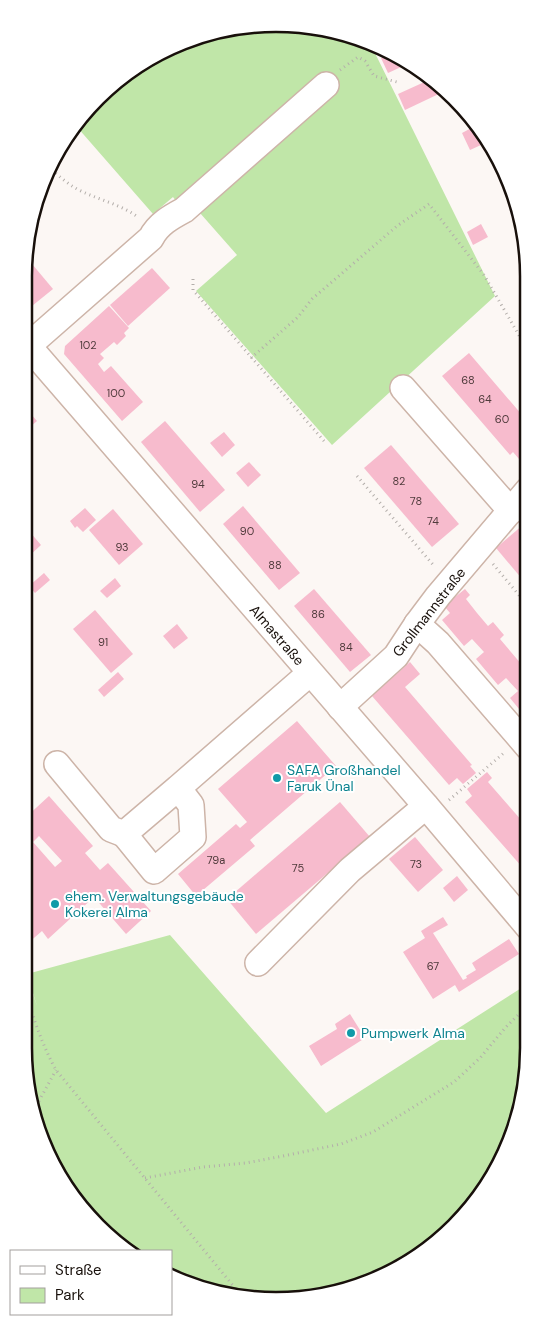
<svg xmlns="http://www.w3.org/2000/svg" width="553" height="1325" font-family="'DM Sans',sans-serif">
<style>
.green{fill:#c0e6a8}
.building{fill:#f7bbcd;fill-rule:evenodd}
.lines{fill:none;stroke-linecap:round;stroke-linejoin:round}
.minor-casing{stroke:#cdb4a8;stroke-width:28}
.path{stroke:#b3aeaa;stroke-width:3;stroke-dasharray:1 4;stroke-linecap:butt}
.minor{stroke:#fff;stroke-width:25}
.culture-dot{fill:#0f9aa8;stroke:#fff;stroke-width:2}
.labels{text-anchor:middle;stroke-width:4;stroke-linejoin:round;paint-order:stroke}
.number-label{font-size:11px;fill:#503b3c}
.street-label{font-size:14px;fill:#18100b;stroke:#fff}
.culture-label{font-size:14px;fill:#0d838f;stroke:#fff;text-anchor:start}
.rim{fill:none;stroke:#18100b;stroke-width:2.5}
</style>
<rect width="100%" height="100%" fill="#fcf7f4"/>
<g class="green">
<path d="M260,24L357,37L370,43L495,296L332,445L196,291L237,255L200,213L228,186L179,205L173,197L153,214L77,127L86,110L164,50Z"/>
<path d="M170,935L326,1113L529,983V1048L516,1129L477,1203L403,1267L326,1296L243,1299L171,1275V1251H131L86,1215L37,1130L24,1048V968L37,1006L27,974Z"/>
</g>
<g class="building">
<path d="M391,54L399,58L410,63L388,73L381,58Z"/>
<path d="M431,79L445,91L405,110L398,94Z"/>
<path d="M471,118H472L492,147L484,151L481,145L470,150L462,133L475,126Z"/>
<path d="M497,156L503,165L508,182L494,158Z"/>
<path d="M481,224L488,237L473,245L467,232Z"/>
<path d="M27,258L53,289L32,306L24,297V277Z"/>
<path d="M152,268L170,288L128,326L110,305Z"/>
<path d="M109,306L129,328L124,333L126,336L117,345L114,342L100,354L104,358L98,364L104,372L111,366L143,402L122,421L64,354L65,346Z"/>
<path d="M469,353L528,422V451L519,459L513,452L510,455L442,376Z"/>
<path d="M24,406L37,421L24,432Z"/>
<path d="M165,421L225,490L200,512L141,442Z"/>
<path d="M224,432L235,445L222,457L210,443Z"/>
<path d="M391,445L459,524L432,547L364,468Z"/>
<path d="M249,462L261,475L248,487L236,473Z"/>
<path d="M243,506L300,573L279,590L223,524Z"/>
<path d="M85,508L96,520L83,532L77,526L75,528L70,521Z"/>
<path d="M113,509L143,544L119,565L89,530Z"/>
<path d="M524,524L528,528V586L496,548Z"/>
<path d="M24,525L41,545L28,557L24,552Z"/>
<path d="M44,573L50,580L35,593L29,586Z"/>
<path d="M115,578L121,586L107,598L100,591Z"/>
<path d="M314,589L371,655L350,672L294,606Z"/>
<path d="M465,589L470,595L466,599L477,613L488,626L493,622L504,635L500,639L522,665L525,662L528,665V720L510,698L518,691L506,678L498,685L476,659L484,652L472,639L464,646L442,620L450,613L444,606Z"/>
<path d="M95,610L133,654L111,673L73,629Z"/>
<path d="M177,624L188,638L174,649L163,636Z"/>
<path d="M410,662L420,674L405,687L472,765L470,766L476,773L463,784L457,778L449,785L372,696Z"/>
<path d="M118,672L124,679L104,697L98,690Z"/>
<path d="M297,721L336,766L250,840L255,846L196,896L178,874L236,824L240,828L247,822L218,789Z"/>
<path d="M487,772L492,778L488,782L529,829V875L465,802L472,796L467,789Z"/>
<path d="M49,796L93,846L85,853L100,870L108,863L151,911L126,934L94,897L48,939L42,931L27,944L24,940V827L28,823L24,819ZM39,836L62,861L55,867L33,842Z"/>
<path d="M340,802L370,837L256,934L227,899Z"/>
<path d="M415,837L443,870L418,892L389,859Z"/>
<path d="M457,876L468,890L454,902L443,888Z"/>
<path d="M443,917L448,925L433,933L463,980L467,978L466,976L476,970L472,963L509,939L519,954L459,992L455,985L433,999L403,952L425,938L421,931Z"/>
<path d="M350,1014L365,1038L321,1066L309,1046L337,1029L335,1024Z"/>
</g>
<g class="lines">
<defs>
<g id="minor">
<path d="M24,341L426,806L529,928"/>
<path d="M28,346L151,238C158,224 171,217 184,210L326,85"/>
<path d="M403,388L511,511"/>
<path d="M417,624L438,643L528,747"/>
<path d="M340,707L396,656L417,624L438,596L528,490"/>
<path d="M57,764L111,829L124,834"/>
<path d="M178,788L124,834L154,871L193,837L191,805L178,788L310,673"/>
<path d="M258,963L350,870L426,806"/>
</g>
</defs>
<use href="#minor" class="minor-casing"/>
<g class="path">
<path d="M340,70L358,57L365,61L374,76L397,82"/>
<path d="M52,170C60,177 68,184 77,189C98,200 118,203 138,217"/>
<path d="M193,279V290L324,441"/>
<path d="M251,358L298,317L312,299L397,226L429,204L484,275L527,349"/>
<path d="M527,364V358"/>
<path d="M357,476L435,567"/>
<path d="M493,564L528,606"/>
<path d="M449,800L505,752"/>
<path d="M24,988C33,1016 41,1043 56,1070L244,1299"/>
<path d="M34,1110L56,1070"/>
<path d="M145,1178L203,1167L246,1163L283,1156L341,1144L373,1132L454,1082L480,1058L505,1028L529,1004"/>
<path d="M84,1210L102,1228"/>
</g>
<use href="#minor" class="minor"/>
</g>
<g class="culture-dot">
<circle cx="277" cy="778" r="5"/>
<circle cx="55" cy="904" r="5"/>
<circle cx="351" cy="1033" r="5"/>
</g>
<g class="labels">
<g class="number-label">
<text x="88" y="349">102</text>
<text x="468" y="384">68</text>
<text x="116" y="397">100</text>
<text x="485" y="403">64</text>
<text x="502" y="423">60</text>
<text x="399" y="485">82</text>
<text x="198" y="488">94</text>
<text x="416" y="505">78</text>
<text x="433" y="525">74</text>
<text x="247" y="535">90</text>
<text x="122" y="551">93</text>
<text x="275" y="569">88</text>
<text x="318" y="618">86</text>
<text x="103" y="646">91</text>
<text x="346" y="651">84</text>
<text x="216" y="864">79a</text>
<text x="416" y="868">73</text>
<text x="298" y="872">75</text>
<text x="433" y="970">67</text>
</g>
<g class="street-label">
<text transform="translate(429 612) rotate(-52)" y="5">Grollmannstraße</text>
<text transform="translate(277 635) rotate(49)" y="5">Almastraße</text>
</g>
<g class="culture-label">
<text x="287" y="775">SAFA Großhandel<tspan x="287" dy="16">Faruk Ünal</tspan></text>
<text x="65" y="901">ehem. Verwaltungsgebäude<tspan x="65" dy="16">Kokerei Alma</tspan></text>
<text x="361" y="1038">Pumpwerk Alma</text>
</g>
</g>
<path d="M0 0H553V1325H0ZM276 32H276A244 244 0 0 1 520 276V1048A244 244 0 0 1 276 1292H276A244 244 0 0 1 32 1048V276A244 244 0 0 1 276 32Z" fill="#fff" fill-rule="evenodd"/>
<path class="rim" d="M276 32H276A244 244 0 0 1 520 276V1048A244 244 0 0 1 276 1292H276A244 244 0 0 1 32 1048V276A244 244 0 0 1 276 32Z"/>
<rect x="10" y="1250" width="162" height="65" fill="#ffffff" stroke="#a39f9d"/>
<rect x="20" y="1266" width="25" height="8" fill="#ffffff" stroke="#a39f9d"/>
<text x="55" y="1275" font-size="15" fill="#18100b">Straße</text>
<rect x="20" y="1288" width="25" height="15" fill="#c0e6a8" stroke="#a39f9d"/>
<text x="55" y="1300" font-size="15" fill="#18100b">Park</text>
</svg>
